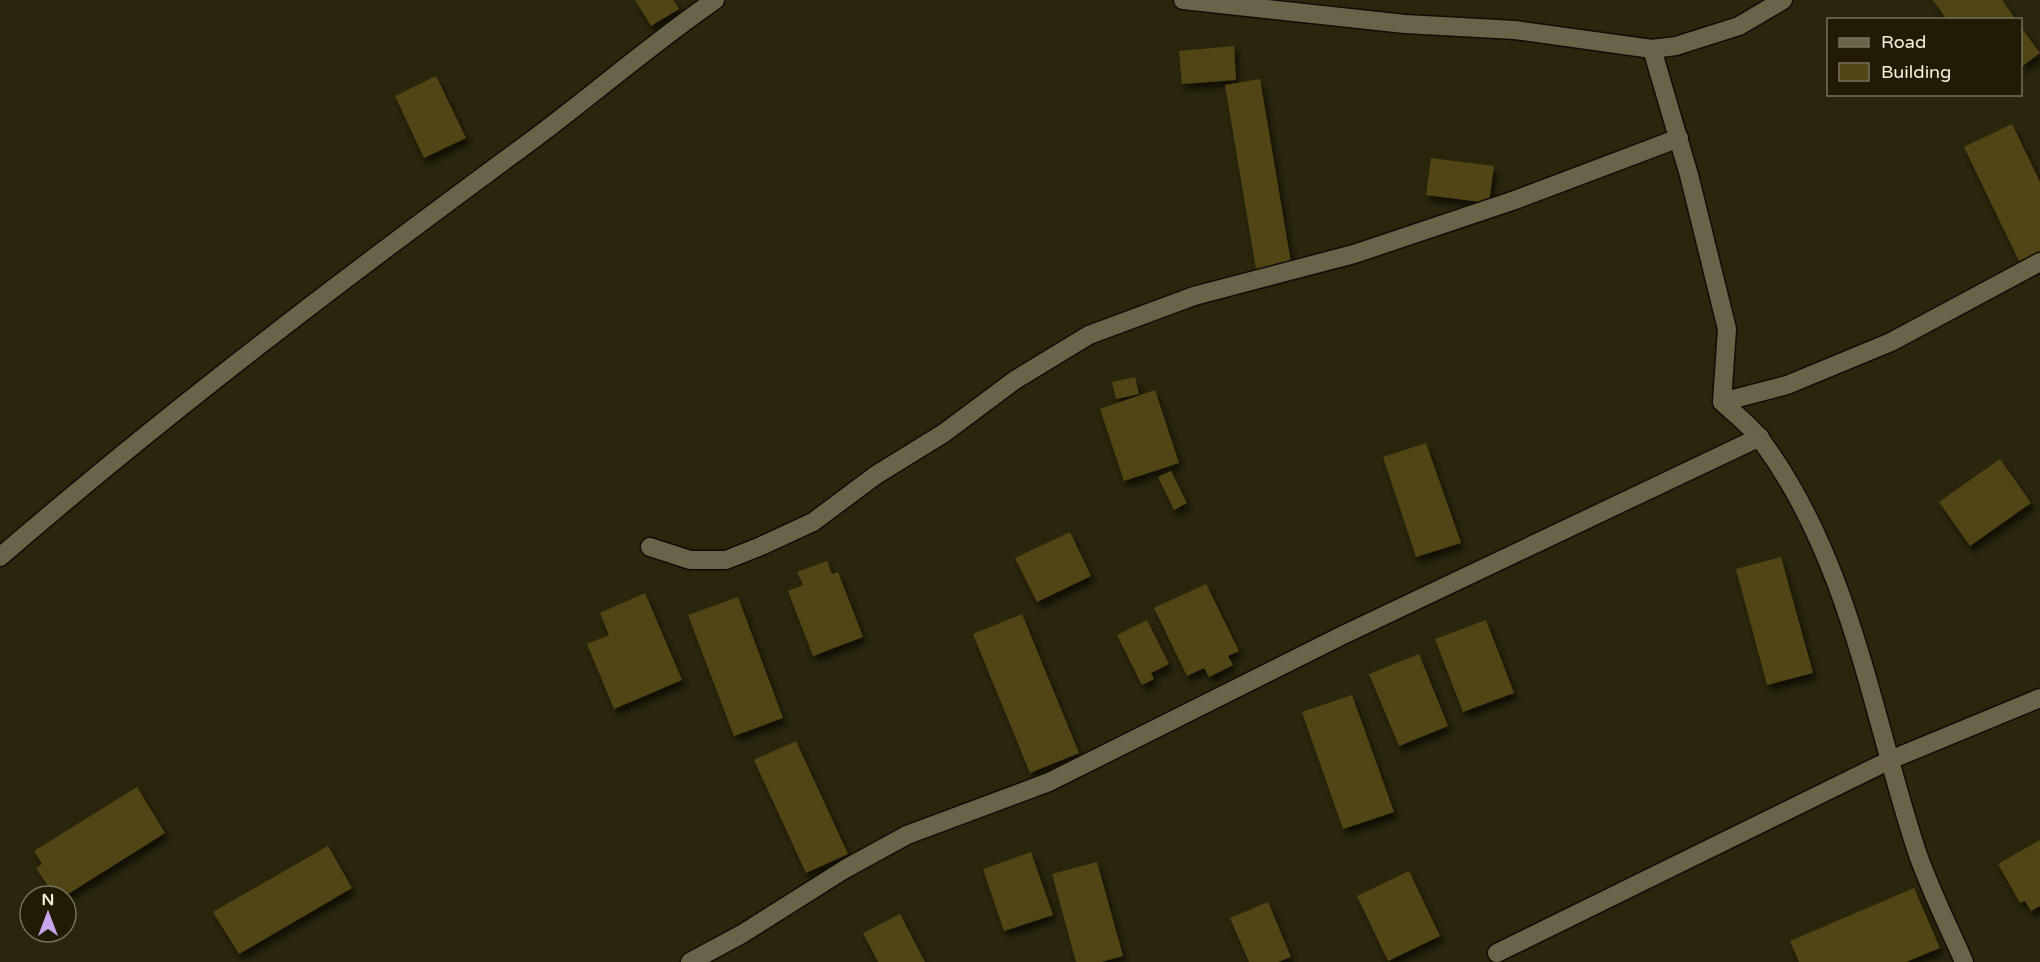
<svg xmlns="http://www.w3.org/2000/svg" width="2040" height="962" font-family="'Varela Round',sans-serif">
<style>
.building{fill:#514513;filter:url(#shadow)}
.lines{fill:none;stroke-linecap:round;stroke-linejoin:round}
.lane-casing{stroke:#130d00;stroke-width:21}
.street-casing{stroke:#130d00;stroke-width:21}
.lane{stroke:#69634a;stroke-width:18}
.street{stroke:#69634a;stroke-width:18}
</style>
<defs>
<filter id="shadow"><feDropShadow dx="3.5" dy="6" stdDeviation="3" flood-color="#0009"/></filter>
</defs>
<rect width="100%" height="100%" fill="#2a250d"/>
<g class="building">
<path d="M635,0H673L679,9L651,26Z"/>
<path d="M1933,0H2002L2016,20H1947Z"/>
<path d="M2020,26L2040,53L2020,68Z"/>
<path d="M1234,46L1236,80L1182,84L1179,51Z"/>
<path d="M436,76L466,138L424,158L395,96Z"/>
<path d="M1260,79L1291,263L1256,269L1225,85Z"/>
<path d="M2012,124L2040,182V258L2028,264L2025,259L2019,261L1964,147Z"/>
<path d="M1431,158L1494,166L1489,203L1426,195Z"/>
<path d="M1135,377L1139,394L1116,399L1112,382Z"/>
<path d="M1155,390L1179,463L1124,481L1100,409Z"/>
<path d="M1426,443L1461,543L1416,557L1383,457Z"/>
<path d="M2000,459L2031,503L1970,546L1939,502Z"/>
<path d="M1171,471L1187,503L1174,510L1158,477Z"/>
<path d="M1070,532L1091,576L1037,602L1015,558Z"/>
<path d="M1781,557L1813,673L1767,685L1736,569Z"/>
<path d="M827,561L832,574L838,572L863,637L813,656L788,591L803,585L797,572Z"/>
<path d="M1206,584L1239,651L1228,656L1233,665L1209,677L1204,668L1187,676L1154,608Z"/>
<path d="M645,593L682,680L614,709L587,644L609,635L600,613Z"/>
<path d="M738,597L783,718L734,736L688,615Z"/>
<path d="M1022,614L1079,753L1030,773L973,634Z"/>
<path d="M1147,620L1169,664L1151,673L1154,679L1142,685L1117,635Z"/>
<path d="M1486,620L1514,693L1463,712L1435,639Z"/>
<path d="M1419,654L1448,726L1399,746L1369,674Z"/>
<path d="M1352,695L1394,812L1343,829L1302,712Z"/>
<path d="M796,741L848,854L806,873L754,760Z"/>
<path d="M137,787L165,833L65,896L59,890L53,894L36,868L42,864L34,851Z"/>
<path d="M2040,840V906L2031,911L2025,901L2020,903L1998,864Z"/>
<path d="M328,846L352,888L239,954L213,912Z"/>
<path d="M1031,852L1053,915L1004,931L983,869Z"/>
<path d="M1097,862L1123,956L1101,962H1076L1052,874Z"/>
<path d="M1409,871L1440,936L1388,961L1357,896Z"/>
<path d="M1914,888L1940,948L1906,962H1799L1790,941Z"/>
<path d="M1268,902L1291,957L1278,962H1249L1230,918Z"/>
<path d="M900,914L925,962H878L863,933Z"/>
</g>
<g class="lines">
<defs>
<path id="lane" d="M1497,953L1890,760"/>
<g id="street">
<path d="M1183,0L1405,24L1515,30L1652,49L1676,46L1739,26L1783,0"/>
<path d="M1652,49L1689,175L1727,329L1722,402C1735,414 1751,426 1761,440C1850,560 1871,711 1916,849C1929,888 1948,925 1964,962"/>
<path d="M1722,402L1787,385L1891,342L2040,262"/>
<path d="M650,547L690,560H726L761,546L813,522L876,475L944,433L1015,380L1089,335L1194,296L1354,254L1515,200L1679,138"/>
<path d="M0,557C170,410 350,274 531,141C593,95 651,44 715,0"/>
<path d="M1890,760L2040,698"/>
<path d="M690,962L742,934L845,869L907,835L1049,782L1343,635L1760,437"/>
</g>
</defs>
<use href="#lane" class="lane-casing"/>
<use href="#street" class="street-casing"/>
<use href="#lane" class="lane"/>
<use href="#street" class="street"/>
</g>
<rect x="1827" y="18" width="195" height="78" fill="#211b04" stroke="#75705c" stroke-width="1.5"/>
<rect x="1839" y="38" width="30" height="9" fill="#69634a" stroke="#75705c" stroke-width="1.5"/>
<text x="1881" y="48" font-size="18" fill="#f3f0e1">Road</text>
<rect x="1839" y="63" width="30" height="18" fill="#514513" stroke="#75705c" stroke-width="1.5"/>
<text x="1881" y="78" font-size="18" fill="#f3f0e1">Building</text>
<g transform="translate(48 914)"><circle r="28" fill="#211b04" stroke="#75705c" stroke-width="1.5"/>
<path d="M0-4.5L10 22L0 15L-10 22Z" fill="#c8a5ef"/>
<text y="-9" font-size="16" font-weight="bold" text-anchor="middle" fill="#f3f0e1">N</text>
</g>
</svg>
